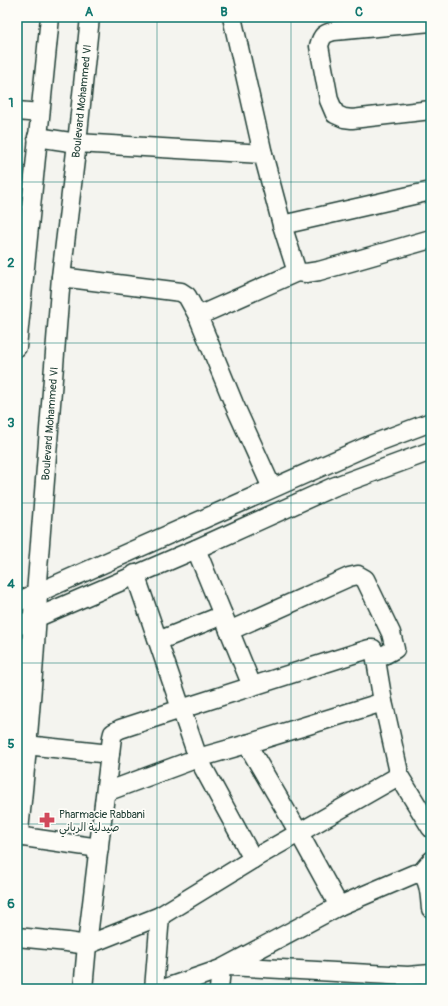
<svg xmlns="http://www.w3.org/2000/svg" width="448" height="1006" font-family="Pangolin,'Playpen Sans Arabic',sans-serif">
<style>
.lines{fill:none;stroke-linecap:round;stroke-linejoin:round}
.minor-casing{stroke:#1f3d34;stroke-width:21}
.major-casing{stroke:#1f3d34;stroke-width:25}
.minor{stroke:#fdfcf7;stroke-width:18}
.major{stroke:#fdfcf7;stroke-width:22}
.grid{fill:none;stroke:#0f766e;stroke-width:1;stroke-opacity:0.55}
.labels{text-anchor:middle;stroke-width:3.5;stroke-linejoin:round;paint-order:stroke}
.street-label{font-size:11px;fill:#1f3d34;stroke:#fdfcf7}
.poi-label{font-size:11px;fill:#1f3d34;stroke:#fdfcf7;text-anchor:start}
.neatline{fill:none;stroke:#0f766e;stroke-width:1.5}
.grid-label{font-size:13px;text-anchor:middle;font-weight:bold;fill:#0f766e}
</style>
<rect width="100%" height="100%" fill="#f4f4ef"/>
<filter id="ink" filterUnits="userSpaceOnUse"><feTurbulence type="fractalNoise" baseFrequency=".025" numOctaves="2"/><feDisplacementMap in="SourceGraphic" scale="8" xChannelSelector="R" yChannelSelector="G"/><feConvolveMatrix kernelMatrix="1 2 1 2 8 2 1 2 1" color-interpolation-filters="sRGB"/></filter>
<g filter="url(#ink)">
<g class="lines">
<defs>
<g id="minor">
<path d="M232,17L263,154"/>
<path d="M431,22L334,31C324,34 322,35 319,46L329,100L335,114L344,118L352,119L431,110"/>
<path d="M17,111L40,113"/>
<path d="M37,137L77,143L263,154L282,225L297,272L306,273L319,271L431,239"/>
<path d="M282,225L431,191"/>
<path d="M61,277L181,292L187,296L198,316L234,404L272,488"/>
<path d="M198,316L297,272"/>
<path d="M17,347L50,17"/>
<path d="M196,549L252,686"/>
<path d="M135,574L198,758L253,859"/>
<path id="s1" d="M36,594L61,277L77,143L90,17"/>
<path d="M17,602L370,445L431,422"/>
<path d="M17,626L196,549L333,487L431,451"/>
<path d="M229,631L349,577L358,575L365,579L391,633L395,649L386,654L380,656L375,654"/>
<path d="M158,641L223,615"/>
<path d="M247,744L299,833L339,906"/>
<path d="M26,745L110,754"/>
<path d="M398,774L431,828"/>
<path d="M17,836L99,848"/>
<path d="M420,874L431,861"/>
<path d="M17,937L67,942L87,945L160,916L253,859L395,778L398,774V768L385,710L383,702L247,744L198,758L106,792"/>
<path d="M228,966L408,976L431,974"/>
<path d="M83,989L87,945L112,737L113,733L120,729L181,709L369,649H373L375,654L383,702"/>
<path d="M154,989L160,916"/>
<path d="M163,989L221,969L339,906L414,874C416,874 418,874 420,874C430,877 430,901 431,909"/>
<path d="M219,989L221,969"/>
</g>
<path id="major" d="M17,831C25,752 32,673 36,594"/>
</defs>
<use href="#minor" class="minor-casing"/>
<use href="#major" class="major-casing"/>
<use href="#minor" class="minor"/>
<use href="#major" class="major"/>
</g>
</g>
<path class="grid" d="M157,17V989M291,17V989M17,182H431M17,343H431M17,503H431M17,663H431M17,824H431"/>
<defs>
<symbol id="pharmacy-bare" viewBox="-9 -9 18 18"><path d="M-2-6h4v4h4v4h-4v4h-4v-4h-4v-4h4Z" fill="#d1495b" stroke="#fdfcf7" stroke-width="2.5" paint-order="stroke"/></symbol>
</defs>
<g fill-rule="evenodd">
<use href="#pharmacy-bare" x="36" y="809" width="22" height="22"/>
</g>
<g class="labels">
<g class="street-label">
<text dy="4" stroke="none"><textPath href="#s1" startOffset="495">Boulevard Mohammed VI</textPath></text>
<text dy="4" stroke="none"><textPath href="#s1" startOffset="171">Boulevard Mohammed VI</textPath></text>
</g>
<g class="poi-label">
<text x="59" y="818">Pharmacie Rabbani<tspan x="59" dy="13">صيدلية الرباني</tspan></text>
</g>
</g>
<rect width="448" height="1006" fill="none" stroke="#fdfcf7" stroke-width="44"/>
<rect x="22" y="22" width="404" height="962" class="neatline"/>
<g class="grid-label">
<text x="89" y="16">A</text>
<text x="224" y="16">B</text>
<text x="359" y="16">C</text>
<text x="11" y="107">1</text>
<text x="11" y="267">2</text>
<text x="11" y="427">3</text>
<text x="11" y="588">4</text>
<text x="11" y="748">5</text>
<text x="11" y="908">6</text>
</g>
</svg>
